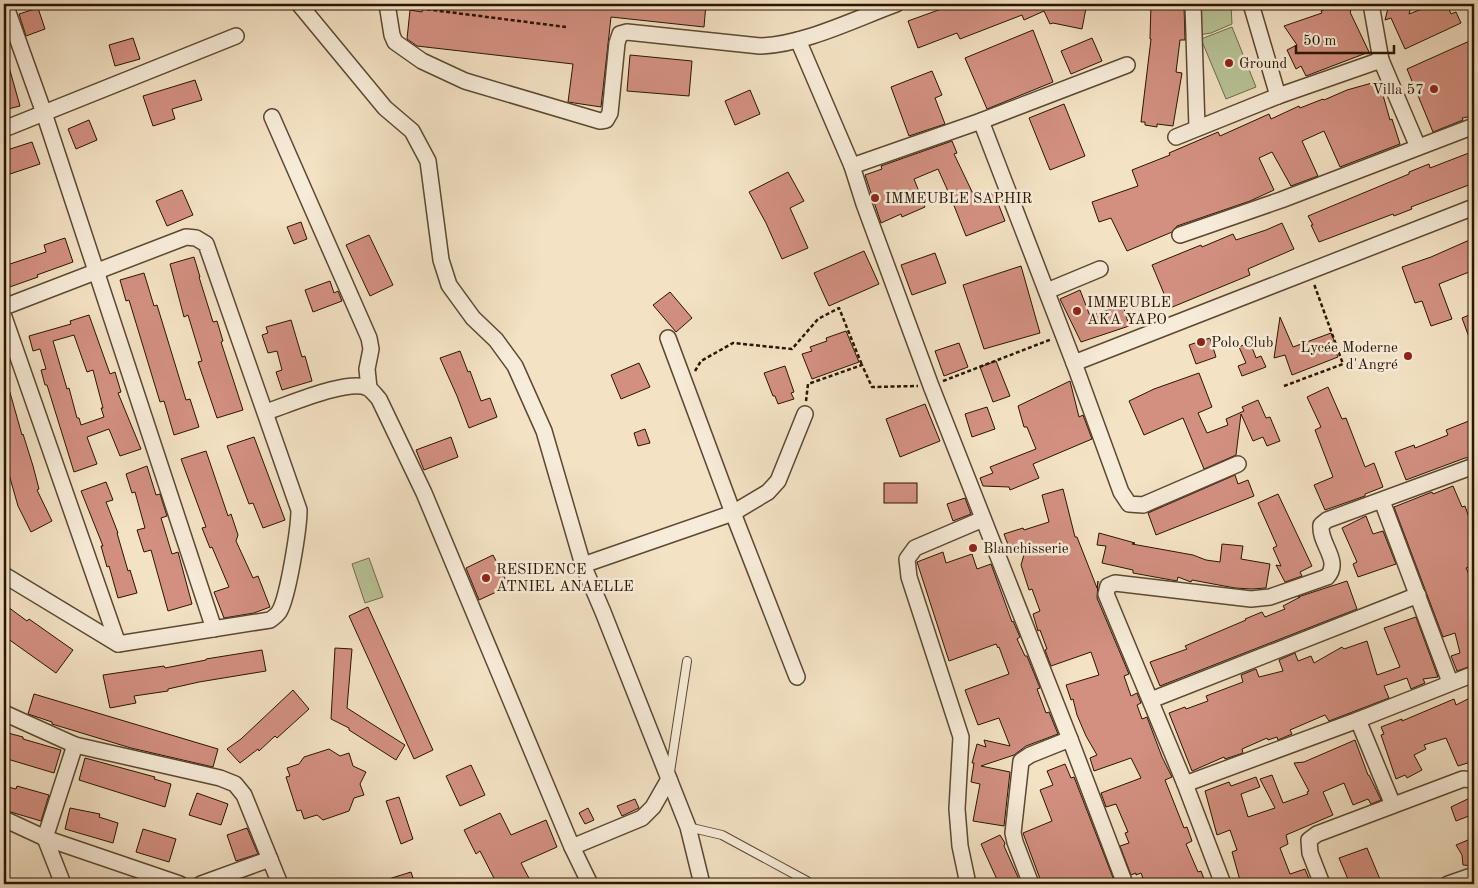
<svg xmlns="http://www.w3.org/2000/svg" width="1478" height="888" font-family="'Old Standard TT',serif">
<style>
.green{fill:#b8c496;stroke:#706c4b}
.building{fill:#d39081;stroke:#291500;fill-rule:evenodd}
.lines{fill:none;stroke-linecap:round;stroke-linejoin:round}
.lane-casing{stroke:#5c4831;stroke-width:10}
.street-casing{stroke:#5c4831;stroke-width:18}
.path{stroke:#291500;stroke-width:2.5;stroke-dasharray:4 2.5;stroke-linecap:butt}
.lane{stroke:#f7ecd9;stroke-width:8}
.street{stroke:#f7ecd9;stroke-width:15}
.poi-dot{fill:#8f2418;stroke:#f7ecd9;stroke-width:2}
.labels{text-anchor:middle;stroke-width:5;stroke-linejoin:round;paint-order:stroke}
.poi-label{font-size:15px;fill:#291500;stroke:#f7ecd9;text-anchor:start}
</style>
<rect width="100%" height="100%" fill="#f3e2c4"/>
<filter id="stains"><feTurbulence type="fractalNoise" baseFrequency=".004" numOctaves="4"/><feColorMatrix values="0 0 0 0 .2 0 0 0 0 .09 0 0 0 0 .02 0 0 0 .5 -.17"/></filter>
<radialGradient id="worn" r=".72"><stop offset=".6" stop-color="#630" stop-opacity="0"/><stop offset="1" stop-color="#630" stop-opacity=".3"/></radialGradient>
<g class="green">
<path d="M1204,4L1231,5L1232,24L1211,33L1199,35L1198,5Z"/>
<path d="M1232,27L1256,87L1226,99L1201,39Z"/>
<path d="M369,558L383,597L365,603L352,564Z"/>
</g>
<g class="building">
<path d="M423,4H706L704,27L611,17L601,107L568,102L573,64L417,46L407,39L410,10L422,12Z"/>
<path d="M959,4H1064L1086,8L1082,29L1053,23L1050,24L1044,11L1024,20L1022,15L960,39L957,33L918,48L908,21L944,8V10Z"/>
<path d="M1151,4L1184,5L1185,40H1180L1176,72L1182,73L1173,126L1157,124V127L1145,125V122H1141L1151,39H1150Z"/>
<path d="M1337,4H1348L1351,11L1350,12L1369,52L1306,76L1301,66L1296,69L1287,50L1297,45L1284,26L1322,13L1321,11Z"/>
<path d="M1389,4H1412L1409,14L1435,4H1447L1451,14L1456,12L1461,23L1405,49L1391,18L1385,20Z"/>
<path d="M38,8L45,29L26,36L19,14Z"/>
<path d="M1033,30L1053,82L987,109L965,58Z"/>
<path d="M133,38L140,59L115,66L109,45Z"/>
<path d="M1092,38L1102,61L1071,74L1061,51Z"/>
<path d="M1474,39V116L1462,118L1463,120L1433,132L1407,69Z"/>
<path d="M630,55L692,61L689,96L627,91Z"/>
<path d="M4,60H7L20,106L4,110Z"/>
<path d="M932,71L942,95L935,98L945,124L909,136L891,87Z"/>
<path d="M195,80L202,100L172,109L175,119L153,126L143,96Z"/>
<path d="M1379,81L1390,120L1392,119L1400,144L1340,167L1324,131L1302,141L1318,176L1291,186L1272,152L1259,158L1274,190L1250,201L1177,226L1172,232L1127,251L1111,218L1099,222L1092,202L1138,186L1132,170L1170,155L1169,153L1218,132L1220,136L1269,114L1271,119L1299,106L1300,108L1323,99L1324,100L1347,90Z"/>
<path d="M750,90L760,114L735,125L725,101Z"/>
<path d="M1064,104L1085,156L1050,170L1029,118Z"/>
<path d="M89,120L97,140L76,149L68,129Z"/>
<path d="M952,141L957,153L954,154L976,200L994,193L1005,221L966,236L951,198L938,169L914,179L925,207L902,217L901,214L881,223L865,175L882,169L881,166Z"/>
<path d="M32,142L40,164L4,176V151Z"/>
<path d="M1474,151V183L1411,207L1412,209L1394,216L1393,214L1319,242L1311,225H1313L1308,216L1409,174V172L1429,164L1430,168Z"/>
<path d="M788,172L804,201L790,208L808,248L782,259L766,223L749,192Z"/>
<path d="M182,190L193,215L167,226L156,201Z"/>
<path d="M301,222L307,239L294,244L287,227Z"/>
<path d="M1282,223L1294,249L1248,269L1250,275L1170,308L1152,265L1201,245L1202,247L1233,234L1236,240L1266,230Z"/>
<path d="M369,235L393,285L370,296L346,245Z"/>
<path d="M65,238L73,262L37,275L38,277L4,289V266L46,252L44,245Z"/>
<path d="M1474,238V270L1439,284L1452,319L1431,326L1422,301L1415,303L1402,267L1431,257Z"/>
<path d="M864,251L879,284L829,306L814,273Z"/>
<path d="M935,253L946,283L912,295L901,265Z"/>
<path d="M194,257L200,277H199L213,322L217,321L223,341L221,342L243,410L217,418L198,362L202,361L188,315L184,317L170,264Z"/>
<path d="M1021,266L1040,333L984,349L963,285Z"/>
<path d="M144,273L154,306L157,305L186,400L190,399L199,427L174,435L164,401L160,402L129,300L126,301L120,280Z"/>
<path d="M330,281L334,293L338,291L342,301L313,312L305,290Z"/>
<path d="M1080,290L1090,316L1123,305L1129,326L1081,342L1060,299Z"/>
<path d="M670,292L692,318L676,332L653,305Z"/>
<path d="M1474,313V348H1473L1462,318Z"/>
<path d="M89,315L110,374L115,372L121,392L118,393L141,449L120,456L109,429L87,437L97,464L74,472L47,385H45L41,370L46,369L40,349L33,351L29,336L71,324L70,321ZM74,335L87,372L93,370L103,408H101L104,417L81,425L79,418H77L69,388L67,389L53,341Z"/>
<path d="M1280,317L1293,347L1331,333L1336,345H1333L1338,357L1292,375L1285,355L1274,358Z"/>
<path d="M291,320L302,357L305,356L312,381L282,390L276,372L282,370L277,351L268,353L262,335L268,333L266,327Z"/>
<path d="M846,331L859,362L812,379L802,354L812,351L810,347L827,341L826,338Z"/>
<path d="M1210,338L1216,357L1196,364L1189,345Z"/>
<path d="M1250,342L1256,358L1261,356L1266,367L1242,376L1238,366L1246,363L1239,347Z"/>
<path d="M959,343L968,367L944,376L935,351Z"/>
<path d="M460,351L468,372L470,371L481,401L490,398L497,417L469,428L457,396L440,358Z"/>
<path d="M996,361L1010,396L993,402L980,367Z"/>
<path d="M639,363L650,387L621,399L611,375Z"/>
<path d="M785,366L794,392L791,393L794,399L778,404L775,396H773L764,373Z"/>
<path d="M1199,373L1212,407L1198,413L1207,433L1228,425L1226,419L1244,411L1242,407L1258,400L1266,418L1270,417L1280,441L1267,446L1263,437L1253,441L1241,414L1236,455L1204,469L1183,418L1144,435L1129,401L1154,389Z"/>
<path d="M1070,381L1079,417L1083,415L1092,439L1033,464L1039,478L1010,490L1009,487L983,486L980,478L993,473L990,467L1036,449L1027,427H1024L1018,406Z"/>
<path d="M7,382L22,435L23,434L33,466L39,489L37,490L52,521L31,532L18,506L4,457V383Z"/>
<path d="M1328,387L1342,419L1346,418L1365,467L1374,463L1383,487L1365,494V496L1325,510L1314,485L1333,477L1315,430L1321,427L1307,397Z"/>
<path d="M925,404L940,441L900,457L886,419Z"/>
<path d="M987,407L995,429L972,437L965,414Z"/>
<path d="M1474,419V457L1465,458L1406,480L1395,452L1414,445L1415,448L1448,435L1446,430Z"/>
<path d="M645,429L650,443L638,446L634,433Z"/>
<path d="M254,437L285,520L263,528L253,503L249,504L227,446Z"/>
<path d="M451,437L458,457L424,470L416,450Z"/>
<path d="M206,451L228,516L231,514L238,535L236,541L253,578L258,576L270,607L254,613L224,618L214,592L229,587L212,547L210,548L202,528L206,527L181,459Z"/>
<path d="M147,466L156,495L160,494L167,516L161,518L172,554L178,552L192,604L168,611L151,550L144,552L137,530L145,528L135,492L132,493L126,474Z"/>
<path d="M1235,475L1238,484L1248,480L1254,496L1156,535L1148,513Z"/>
<path d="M106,482L113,500L106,502L118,533H117L128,571L130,570L137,593L118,598L109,566L107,567L101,546H103L81,491Z"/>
<rect x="884" y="483" width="33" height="20"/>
<path d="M1453,486L1462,507L1465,506L1474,532V565L1466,568L1474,585V599L1470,601L1474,614V665L1457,671L1451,656L1460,653L1455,633L1443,637L1394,507L1432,492L1433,494Z"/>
<path d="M1063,489L1075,537H1077L1097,588L1098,581L1097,598L1129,674L1124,676L1131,696L1137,693L1141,703L1137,705L1142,719L1147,717L1162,757L1172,777L1165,780L1184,828L1187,827L1192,841L1186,844L1198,872L1201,871L1206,884H1145L1141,873L1136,875V873L1131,875L1120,846L1129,843L1125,833L1128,832L1116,804L1106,807L1101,793L1141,778L1131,758L1094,771L1090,758L1097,755L1086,736L1077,715L1073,699L1071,700L1066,685L1099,675L1091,652L1051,666L1045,650L1047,649L1040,630L1038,631L1033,614L1040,611L1032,589L1029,590L1021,565L1027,544L1010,550L1004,534L1023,528L1024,530L1049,522L1042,495Z"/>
<path d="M1278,494L1312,566L1300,572L1302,576L1285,582L1276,565L1281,566L1273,548L1277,546L1258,503Z"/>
<path d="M965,498L971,514L953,521L947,504Z"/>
<path d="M1366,516L1373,534L1383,531L1396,564L1358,577L1353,564L1357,562L1342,528Z"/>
<path d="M1099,533L1135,543L1132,544L1193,555L1206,560L1220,562L1222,544L1243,546L1241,559L1270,564L1266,588L1252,589L1235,588L1192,580L1191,582L1178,577L1177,581L1133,573V570L1102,563L1106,546L1097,545Z"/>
<path d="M943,552L946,563L972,554L977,569L991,564L1012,622L1013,621L1020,637L1017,639L1025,656H1027L1040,688L1037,689L1046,713L1049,712L1058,734L1026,746L1014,755L981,766L1010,772L1004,826L973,821L980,784L971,782L974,763H972L977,744L986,747L984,740L1010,746L999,718L978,725L965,690L1009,674L999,647L998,648L996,644L949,661L917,562Z"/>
<path d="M493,555L509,586L479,600L466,568Z"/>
<path d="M1347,581L1357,609L1160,686L1150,662L1187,649L1185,646L1246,620L1245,619L1262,612L1265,617L1285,609L1283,606L1300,597H1298Z"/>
<path d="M4,604L27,621L29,619L73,650L56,673L4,636Z"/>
<path d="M368,607L433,750L414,759L349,616Z"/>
<path d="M1416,617L1438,677L1423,679L1425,683L1411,689L1407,678L1384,686L1389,698L1329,721L1325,715L1290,730L1292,734L1278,740L1277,737L1268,740L1267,738L1242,749L1243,753L1225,759L1224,757L1192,771L1169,713L1185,707L1186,709L1208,701L1206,696L1243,682L1241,675L1256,669L1259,677L1283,671L1279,660L1295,653L1298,661L1311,656L1314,663L1342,647L1344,649L1367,641L1377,675L1400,667L1384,628Z"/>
<path d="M335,648L352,649L347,708L405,745L396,760L349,730V728L331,719Z"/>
<path d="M262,650L266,671L199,682L168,689V691L134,696L136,703L110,708L103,675L164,666L165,668L206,660V659Z"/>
<path d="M293,690L309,709L277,738L275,736L259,751L258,749L240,763L227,749L241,739Z"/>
<path d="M34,694L218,749L213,767L131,748L52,724V722L28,714Z"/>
<path d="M1454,699L1456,705L1468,699L1469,702L1474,699V761L1458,766L1446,738L1424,745L1426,749L1414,755L1422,770L1407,778L1405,775L1396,779L1381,735L1384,734L1381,727L1402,719V721Z"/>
<path d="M8,733L23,737V739L61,750L54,773L4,758V749Z"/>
<path d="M1355,740L1368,775H1369L1381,800L1371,804L1368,799L1353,805L1344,783L1323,792L1333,815L1286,835L1288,844L1280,848L1290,874L1305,869L1311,884H1241L1232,852L1237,850L1230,830L1217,835L1205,791L1229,782L1231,786L1256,777L1260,787L1241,794L1248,817L1275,808L1260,779L1272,775L1283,803L1308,794L1307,792L1309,791L1294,763L1304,762Z"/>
<path d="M329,749L340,756L349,753L353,766L366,772L360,784L364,795L354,798L349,811L323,820L317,815L304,819L301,810L297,811L286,777L290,776L287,768L299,764L304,757Z"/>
<path d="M85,758L155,777L154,779L171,784L165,807L79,780Z"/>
<path d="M1065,764L1071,778L1074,777L1115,883L1112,884H1042L1023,833L1052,821L1040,790L1053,785L1047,771Z"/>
<path d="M471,765L485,795L460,806L446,776Z"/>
<path d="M4,786L16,789L17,786L49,795L41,821L4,810Z"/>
<path d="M197,793L228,804L221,825L189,815Z"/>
<path d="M1474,796V814L1456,821L1451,807Z"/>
<path d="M399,797L413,839L401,844L386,801Z"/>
<path d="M635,799L639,808L622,816L617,806Z"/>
<path d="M70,808L100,814L99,817L118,823L113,843L65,829Z"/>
<path d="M588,808L594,820L585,824L579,813Z"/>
<path d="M500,813L511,835L546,820L557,847L521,863L532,884H497L480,851L476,854L464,830Z"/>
<path d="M247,828L258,854L236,861L227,835Z"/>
<path d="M143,829L176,839L169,862L136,852Z"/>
<path d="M1000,835L1005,843L1004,846L1021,884H999L981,844Z"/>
<path d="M1468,840L1474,856V866L1463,865L1462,855L1456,845Z"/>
<path d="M1367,848L1382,884H1350L1339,858Z"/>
<path d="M411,872L415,884H379V882Z"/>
</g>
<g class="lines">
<defs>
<g id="lane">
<path d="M670,772L687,661"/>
<path d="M688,827L722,835L807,881"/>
</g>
<g id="street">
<path d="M5,4L44,113L214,629"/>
<path d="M299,4L385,108L412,131L428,161L441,260L449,285L473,318L496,340L515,366L544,431L583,565L603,612L688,827L702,884"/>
<path d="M387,4L392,35L395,42L422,61L465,81L600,121L606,120L610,113L617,43L620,34L627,32L760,46C803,45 855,19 896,4"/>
<path d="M1193,4L1197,128"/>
<path d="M1251,4L1278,96"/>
<path d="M1371,4L1381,60L1418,147"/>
<path d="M798,40L852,166L864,204L931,386L1070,739L1125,884"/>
<path d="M272,117L369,338L371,349L367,369L369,388"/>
<path d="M981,121L1074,363L1474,207"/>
<path d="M4,129L236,36"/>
<path d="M1176,137L1278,96L1381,60"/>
<path d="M852,166L981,121L1127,65"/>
<path d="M1180,235L1281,200L1474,126"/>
<path d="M1047,291L1100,269"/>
<path d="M4,307L186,237L196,238L206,244L299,510C299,528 288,598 279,612C277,615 273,618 270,620L118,644L4,575"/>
<path d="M4,317L118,644"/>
<path d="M668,338L733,513L797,677"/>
<path d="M1074,363L1121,492L1129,504L1143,505L1238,464"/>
<path d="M266,412C288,405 349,378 368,388C372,390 376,396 379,399L424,493L572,847L590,884"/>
<path d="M1382,501L1450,682"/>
<path d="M583,565L733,513L768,492L778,481L805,414"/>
<path d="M1151,700L1418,595"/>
<path d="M4,713L75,745L220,778L235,784L244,795L280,884"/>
<path d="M1358,720L1393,805"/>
<path d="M1185,784L1358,720L1474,674"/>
<path d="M4,819L45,838L180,884"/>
<path d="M572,847L642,818L653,807L669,779"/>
<path d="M63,884L45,838L75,745"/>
<path d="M201,884L270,859"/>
<path d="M968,884L960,846L957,809L961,737L909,577L907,559L915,548L983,519"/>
<path d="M1031,884L1015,842L1013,833L1021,761L1030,755L1070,739"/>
<path d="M1223,884L1185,784L1106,594L1108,586L1115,583L1251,599L1270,597L1327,577C1342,561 1319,544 1321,525L1327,520L1474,466"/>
<path d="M1322,884L1310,853L1309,840L1317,834L1463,779L1474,780"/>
<path d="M1448,884L1474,875"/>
</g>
</defs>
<use href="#lane" class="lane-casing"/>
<use href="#street" class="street-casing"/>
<g class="path">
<path d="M401,6L566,27"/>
<path d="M695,371L701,361L733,343L792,349L818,319L839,308L862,365"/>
<path d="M943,381L1052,339"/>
<path d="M1284,386L1343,364L1314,284"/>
<path d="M806,401L808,384L862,365L872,387L918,386"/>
</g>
<use href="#lane" class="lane"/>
<use href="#street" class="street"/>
</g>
<g class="poi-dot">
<circle cx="1229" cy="63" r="5"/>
<circle cx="1434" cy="89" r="5"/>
<circle cx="875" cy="198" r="5"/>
<circle cx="1077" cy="311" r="5"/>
<circle cx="1201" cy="342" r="5"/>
<circle cx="1408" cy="356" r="5"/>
<circle cx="973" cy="548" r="5"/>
<circle cx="486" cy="578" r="5"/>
</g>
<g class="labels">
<g class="poi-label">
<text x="1239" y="68">Ground</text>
<text x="1424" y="94" text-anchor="end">Villa 57</text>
<text x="885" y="203">IMMEUBLE SAPHIR</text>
<text x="1087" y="307">IMMEUBLE<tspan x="1087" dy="17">AKA YAPO</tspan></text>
<text x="1211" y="347">Polo Club</text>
<text x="1398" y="352" text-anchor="end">Lycée Moderne<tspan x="1398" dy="17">d'Angré</tspan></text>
<text x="983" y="553">Blanchisserie</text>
<text x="496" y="574">RESIDENCE<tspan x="496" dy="17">ATNIEL ANAELLE</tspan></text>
</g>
</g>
<rect width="1478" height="888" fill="none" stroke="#f3e2c4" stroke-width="20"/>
<rect x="5" y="5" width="1468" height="878" fill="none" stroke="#291500" stroke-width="2.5"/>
<rect x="10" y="10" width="1458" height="868" fill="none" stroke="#291500"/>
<path d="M1296 45v8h98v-8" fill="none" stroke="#291500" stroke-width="2.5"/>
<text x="1303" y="45" font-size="15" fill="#291500" stroke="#f7ecd9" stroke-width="4" paint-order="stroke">50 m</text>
<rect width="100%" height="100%" filter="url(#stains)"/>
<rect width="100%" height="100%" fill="url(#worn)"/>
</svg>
